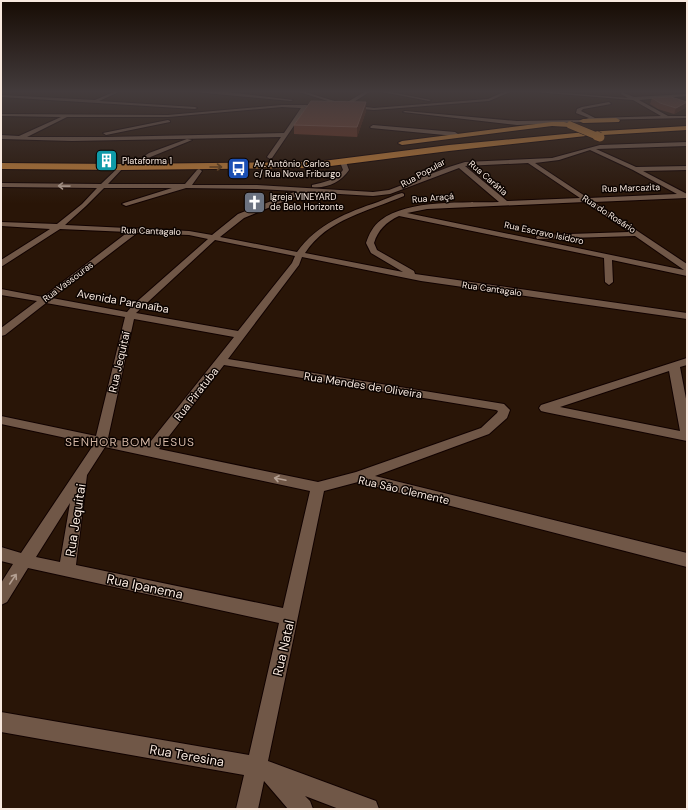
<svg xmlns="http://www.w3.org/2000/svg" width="688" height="810" font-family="'DM Sans',sans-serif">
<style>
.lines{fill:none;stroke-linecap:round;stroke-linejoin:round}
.minor-casing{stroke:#110200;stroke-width:2}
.highway-casing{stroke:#110200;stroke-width:2}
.minor{fill:#705747;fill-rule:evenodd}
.highway{fill:#be7b35;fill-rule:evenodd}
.highway-bridge-far1-casing{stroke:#110200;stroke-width:8;stroke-linecap:butt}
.highway-bridge-casing{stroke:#110200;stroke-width:10;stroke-linecap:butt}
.highway-bridge-far1{stroke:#be7b35;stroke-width:7}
.highway-bridge{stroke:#be7b35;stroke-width:9}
.wall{fill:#6a3422}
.shaded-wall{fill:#491f0f}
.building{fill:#794737;stroke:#8d6051}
.oneway{stroke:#65401b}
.oneway2{stroke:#b4a093}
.labels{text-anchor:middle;stroke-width:3;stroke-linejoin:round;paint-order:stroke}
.far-poi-label{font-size:9px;fill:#f8e9df;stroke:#0c0401;text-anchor:start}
.far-street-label{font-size:9px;fill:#f8e9df;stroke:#0c0401}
.street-label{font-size:11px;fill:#f8e9df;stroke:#0c0401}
.neighbourhood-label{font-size:12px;letter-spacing:1px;fill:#d4b7a5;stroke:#0c0401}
.near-street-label{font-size:13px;fill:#f8e9df;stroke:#0c0401}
</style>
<rect width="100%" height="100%" fill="#291507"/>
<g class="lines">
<defs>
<g id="minor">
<path d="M116,91H121L99,101L195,107L197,108L195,109L1,97V95L95,100Z"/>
<path d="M185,91L226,92L293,100L291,101Z"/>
<path d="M296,91H302L344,104L366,91H371L349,105L374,108L488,99L506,91L510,92L489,101L374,110L350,108Z"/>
<path d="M377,91H385L431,100L429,101Z"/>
<path d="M523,91H538L628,98L621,94V92L634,97L687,94V96L639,100L668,116H687V118L594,120L583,122L517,125L403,112L405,111L517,121L583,120L589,118L576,113L577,109L582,107L609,102L611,104L583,109L581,111L595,118L661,116L633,100Z"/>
<path d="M282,105H305L325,107L323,108H306L272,158L270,159L267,157L281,137L72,141L1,139V135L19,136L61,117L1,116V114L168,115ZM282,107L301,108L284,133L107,137H27L67,117H168Z"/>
<path d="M168,120L170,121V122L106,135L103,133Z"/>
<path d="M373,125L455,132L458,134L455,136L371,128L370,127Z"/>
<path d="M187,139L192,140L148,158L143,157L149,153Z"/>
<path d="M687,142V146L596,149L636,167L687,166V170L643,171L687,194V198L594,202L687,264V276L612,260L613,282L609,285L605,282L604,258L399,216C386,222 378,230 374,243L377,250L414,271L415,274L687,313V319L421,281L302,257L299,265L228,359L504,404L510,410L507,418L489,434L375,476L687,553V567L358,482L324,491L268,761L376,801L379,809H339L305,796L310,801L313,809H288L264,781L258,809H236L244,775L1,732V712L249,755L279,623L28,568L7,602L1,605V583L13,564L1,561V547L21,553L94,444L1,424V416L96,436L125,317L46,303L5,335L1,336V328L37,301L1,295V289L43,297L128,232L60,229L1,267V260L50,229L1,226V222L57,224L82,204L97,188L1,187V183L101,184L121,165L124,167L108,184H185L197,170L199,169L202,171L192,185H257L373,192L389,190L449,167L465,162L552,158L600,145ZM590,150L633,170L677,194L588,198L535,163L559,160ZM528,163L580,198L507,201L465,166ZM459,168L499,202C466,203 408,199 381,220C373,226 369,234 366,243L371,253L403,272L305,253C327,219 369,211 404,196V194L402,193C394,195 386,199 378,202C348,212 317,224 297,252L220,237L244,218L307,192L373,196L390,194ZM104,188H172L124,203L122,204L126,206L186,188L257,189L297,191L238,214L212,235L189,231L65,225L86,206ZM585,202L629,232L540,235L536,237L537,239L635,236L684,270L407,213L427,209ZM137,233L189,235L208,239L133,305L127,312L52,298ZM215,240L295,256L292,263L238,331L136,313ZM134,319L234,337L147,446L108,438ZM224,365L496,410L498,411L497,413L481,428L356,472L318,482L159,449ZM105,447L310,491L283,608L76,565L87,475ZM70,503L60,562L36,557Z"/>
<path d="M343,160L346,162L349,170C341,182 326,189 312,187V185C324,182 335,181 343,170L340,162Z"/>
<path d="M687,358V365L680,367L687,404V441L545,412L541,411L539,408L541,405ZM669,371L680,431L560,407Z"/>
</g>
<g id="highway">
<path d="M616,118L620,120L619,122L583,123L579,121L583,119Z"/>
<path d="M552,122H564L574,125L570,127L552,126L402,145L398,143L402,141Z"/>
<path d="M687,126V130L586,136L449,151L315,168L121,170L1,169V163L121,164L315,162L449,145L586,132Z"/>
</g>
</defs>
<use href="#minor" class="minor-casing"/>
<use href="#highway" class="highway-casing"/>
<use href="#minor" class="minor"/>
<use href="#highway" class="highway"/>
<defs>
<path id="highway-bridge-far1" d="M570,125L599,137"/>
<path id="highway-bridge" d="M597,136L600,137"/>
</defs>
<use href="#highway-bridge-far1" class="highway-bridge-far1-casing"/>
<use href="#highway-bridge" class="highway-bridge-casing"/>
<use href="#highway-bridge-far1" class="highway-bridge-far1"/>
<use href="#highway-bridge" class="highway-bridge"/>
</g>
<g class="wall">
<path d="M652,98L687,102L685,108L674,114L658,109L650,104Z"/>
<path d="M366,102V111L357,137L294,134V125Z"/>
</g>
<g class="shaded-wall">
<path d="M366,102V111L357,137V127Z"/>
<path d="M687,102L685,108L674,114L676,108Z"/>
</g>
<g class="building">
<path d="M671,97L687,102L676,108L660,103L652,98Z"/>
<path d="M311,101L366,102L357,127L294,125Z"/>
</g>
<defs><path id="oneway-shaft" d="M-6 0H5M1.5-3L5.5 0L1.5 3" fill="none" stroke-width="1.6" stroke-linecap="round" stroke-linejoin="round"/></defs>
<use class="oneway" href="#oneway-shaft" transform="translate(216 167)"/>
<g class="oneway2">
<use href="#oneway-shaft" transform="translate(64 186) rotate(-179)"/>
<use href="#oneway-shaft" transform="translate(280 479) rotate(-168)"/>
<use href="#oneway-shaft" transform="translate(13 579) rotate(-56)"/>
</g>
<linearGradient id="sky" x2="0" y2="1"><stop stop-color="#170c04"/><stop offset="0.45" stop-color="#433b3c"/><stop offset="1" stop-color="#433b3c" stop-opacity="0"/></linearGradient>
<rect width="688" height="204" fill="url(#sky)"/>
<defs>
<symbol id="building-square" viewBox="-11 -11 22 22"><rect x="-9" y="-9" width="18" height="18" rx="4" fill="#0f9aa8" stroke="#0c0401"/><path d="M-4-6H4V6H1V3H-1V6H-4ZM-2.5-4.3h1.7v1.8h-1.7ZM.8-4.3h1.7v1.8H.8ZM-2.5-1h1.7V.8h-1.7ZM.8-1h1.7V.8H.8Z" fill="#fff"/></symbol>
<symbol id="bus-square" viewBox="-11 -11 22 22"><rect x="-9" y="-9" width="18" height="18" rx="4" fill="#1a4fb4" stroke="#0c0401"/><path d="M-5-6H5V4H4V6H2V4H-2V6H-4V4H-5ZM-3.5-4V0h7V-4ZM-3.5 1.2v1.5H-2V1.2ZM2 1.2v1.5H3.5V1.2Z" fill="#fff"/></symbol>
<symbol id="church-square" viewBox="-11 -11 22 22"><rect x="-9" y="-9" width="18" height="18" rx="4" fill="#6b7280" stroke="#0c0401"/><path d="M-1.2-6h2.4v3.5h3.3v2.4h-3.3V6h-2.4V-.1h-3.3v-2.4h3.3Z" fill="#fff"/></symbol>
</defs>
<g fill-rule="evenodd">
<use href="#building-square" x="94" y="148" width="25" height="25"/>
<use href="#bus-square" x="226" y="156" width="25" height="25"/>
<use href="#church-square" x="242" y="190" width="25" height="25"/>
</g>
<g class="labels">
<g class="far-poi-label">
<text x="122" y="164">Plataforma 1</text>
<text x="254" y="167">Av. Antônio Carlos<tspan x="254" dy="10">c/ Rua Nova Friburgo</tspan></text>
<text x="270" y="200">Igreja VINEYARD<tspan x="270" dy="10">de Belo Horizonte</tspan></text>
</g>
<g class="far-street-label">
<text transform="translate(423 173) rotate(-29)" y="3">Rua Popular</text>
<text transform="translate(488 178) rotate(41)" y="3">Rua Carátia</text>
<text transform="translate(631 188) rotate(-2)" y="3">Rua Marcazita</text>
<text transform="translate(433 198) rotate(-5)" y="3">Rua Araçá</text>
<text transform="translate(609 214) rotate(33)" y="3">Rua do Rosário</text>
<text transform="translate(151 231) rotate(2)" y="3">Rua Cantagalo</text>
<text transform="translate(544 233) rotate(12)" y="3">Rua Escravo Isidoro</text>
<text transform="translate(68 282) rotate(-37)" y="3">Rua Vassouras</text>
<text transform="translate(492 289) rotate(8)" y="3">Rua Cantagalo</text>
</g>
<g class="street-label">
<text transform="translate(123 301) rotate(10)" y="4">Avenida Paranaíba</text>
<text transform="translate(119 362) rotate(-77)" y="4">Rua Jequitaí</text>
<text transform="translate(363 385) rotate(9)" y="4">Rua Mendes de Oliveira</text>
<text transform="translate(196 394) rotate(-52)" y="4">Rua Piratuba</text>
<text transform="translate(404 490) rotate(13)" y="4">Rua São Clemente</text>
</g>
<g class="neighbourhood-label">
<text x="130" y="446">SENHOR BOM JESUS</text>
</g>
<g class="near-street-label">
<text transform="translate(75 520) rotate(-81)" y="5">Rua Jequitai</text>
<text transform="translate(145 586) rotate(12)" y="5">Rua Ipanema</text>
<text transform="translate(283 648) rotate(-77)" y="5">Rua Natal</text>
<text transform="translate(187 755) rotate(10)" y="5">Rua Teresina</text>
</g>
</g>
<rect width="688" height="810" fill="none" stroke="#f8e9df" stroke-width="4"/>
</svg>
